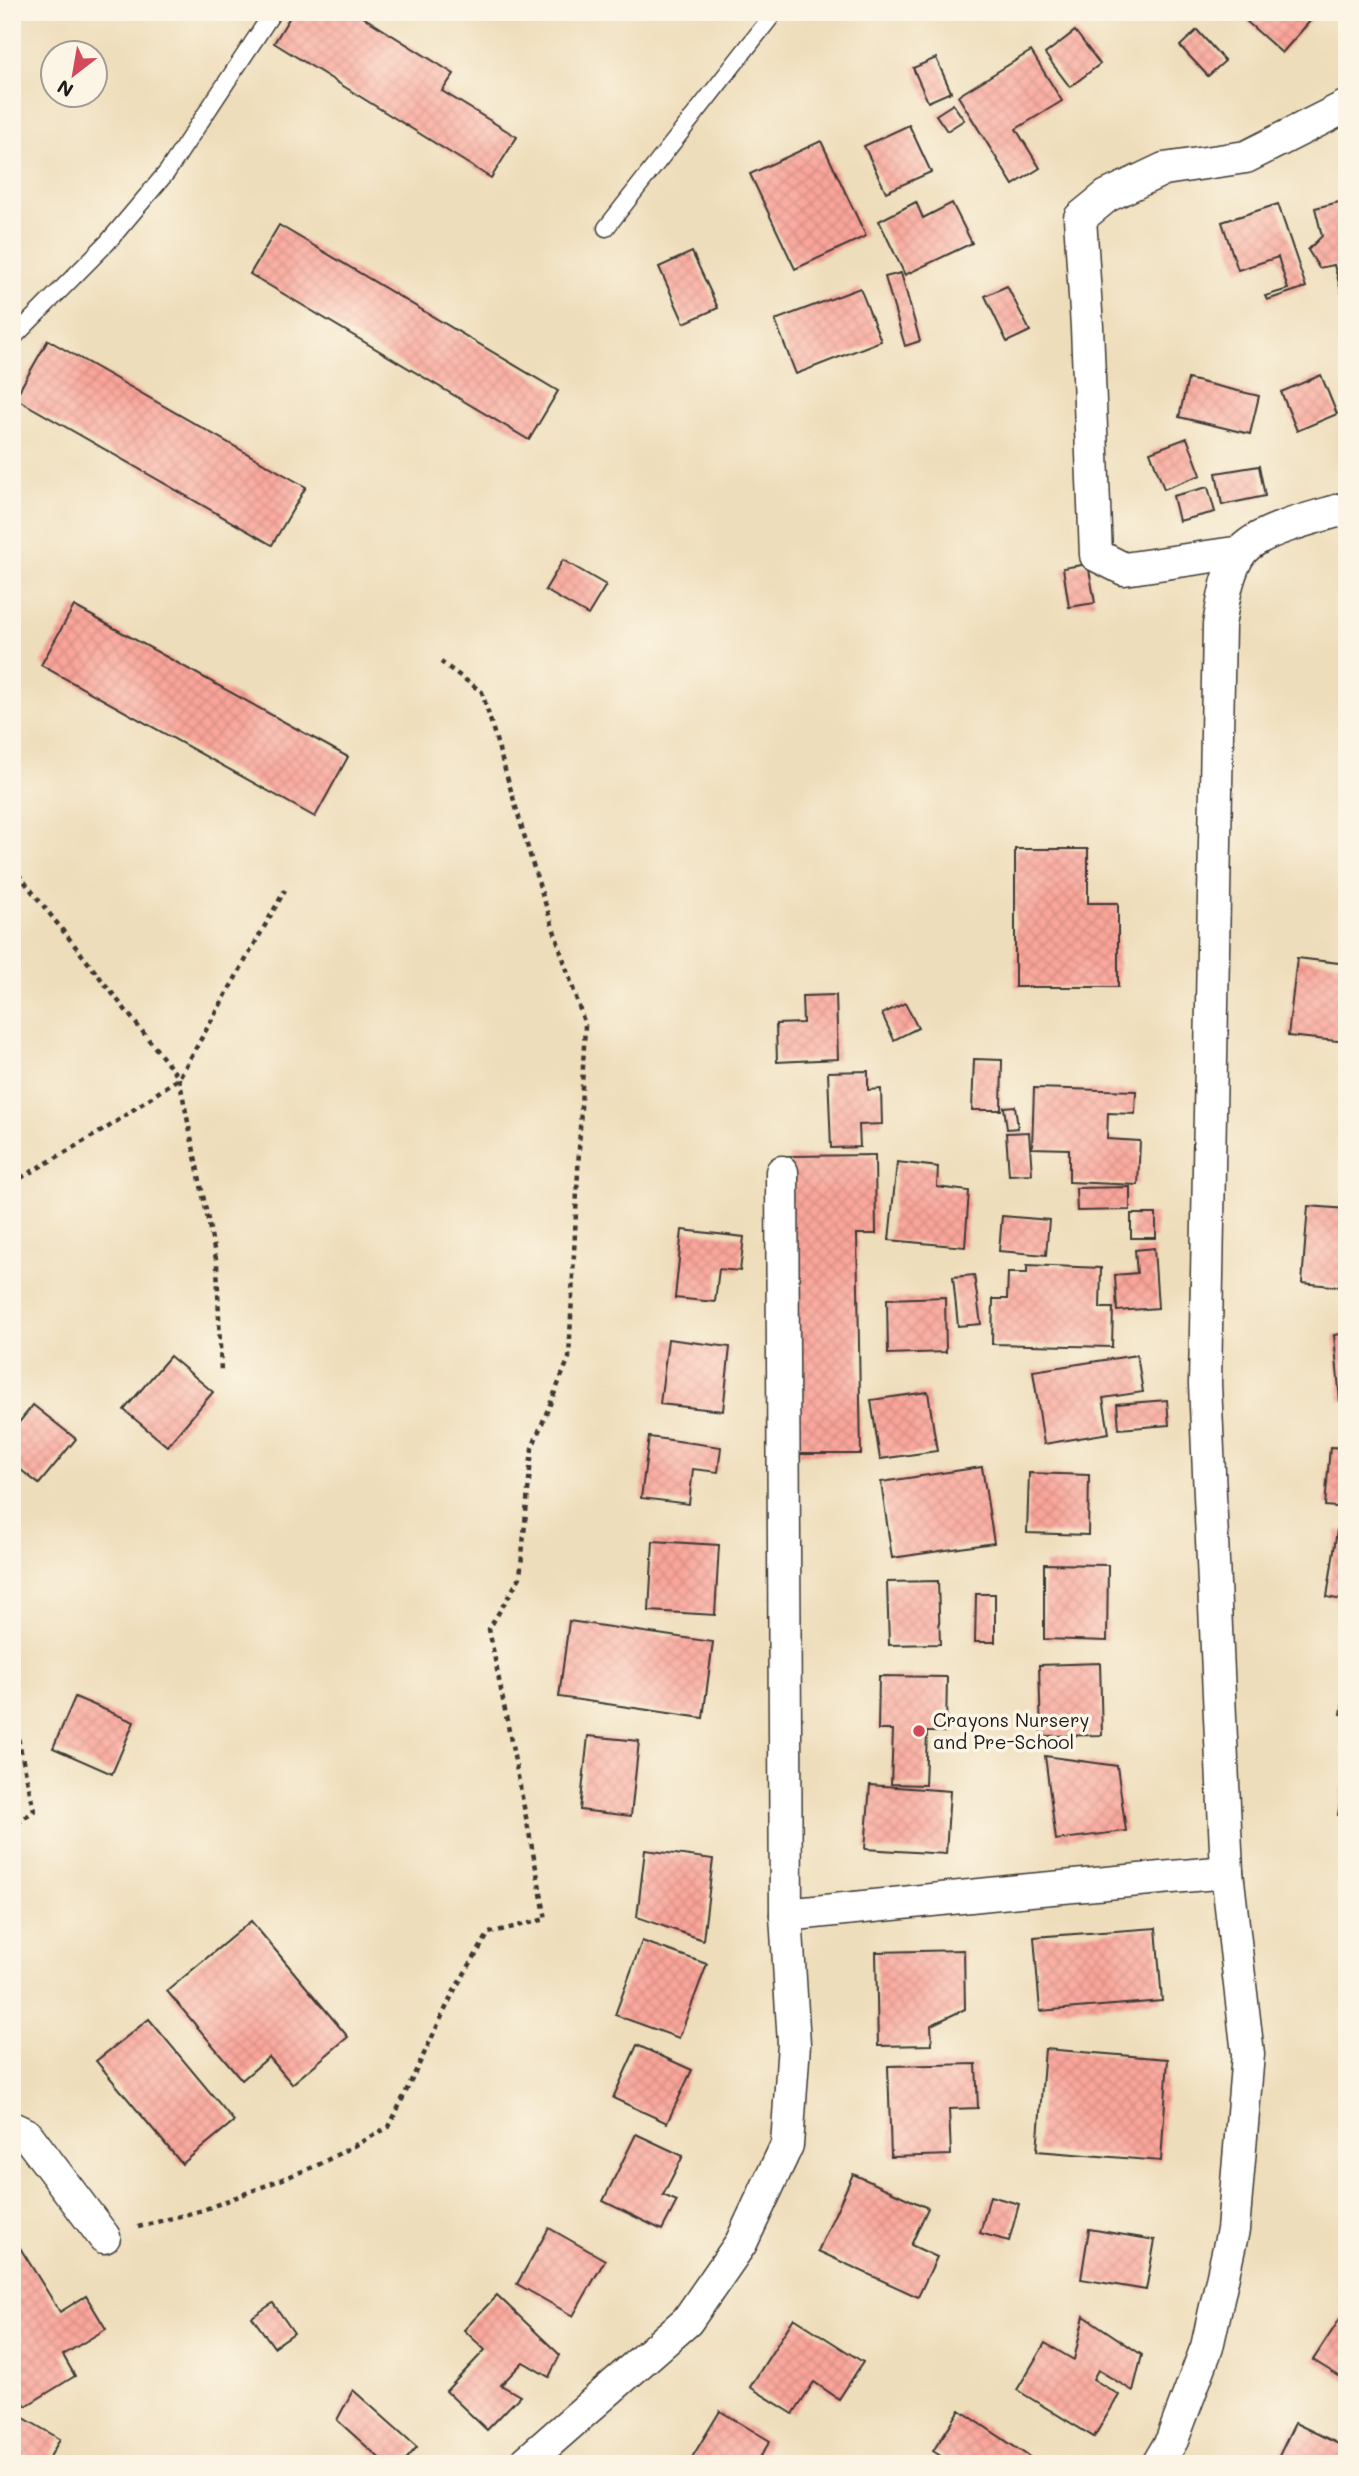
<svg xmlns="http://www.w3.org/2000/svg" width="1359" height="2476" font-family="Mali,sans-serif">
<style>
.building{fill:url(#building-cross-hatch)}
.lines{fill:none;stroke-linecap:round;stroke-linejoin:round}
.service-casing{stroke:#3c3934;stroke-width:19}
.minor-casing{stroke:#3c3934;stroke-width:35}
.path{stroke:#3c3934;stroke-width:4.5;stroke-dasharray:5 5;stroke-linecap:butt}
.service{stroke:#fff;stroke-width:16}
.minor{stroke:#fff;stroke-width:32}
.poi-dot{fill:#d1495b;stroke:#fcf5e5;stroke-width:2.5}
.labels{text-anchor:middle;stroke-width:7;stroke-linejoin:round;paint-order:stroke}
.poi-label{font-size:19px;fill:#1c1c1c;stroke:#fcf5e5;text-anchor:start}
</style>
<defs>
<pattern id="building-cross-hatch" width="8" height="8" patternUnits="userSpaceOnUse" patternTransform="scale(1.75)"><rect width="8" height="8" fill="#faa59a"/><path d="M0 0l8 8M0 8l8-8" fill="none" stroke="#d68d84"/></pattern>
</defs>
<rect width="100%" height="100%" fill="#fcf5e5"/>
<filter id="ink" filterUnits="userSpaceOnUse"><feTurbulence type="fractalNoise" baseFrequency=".0143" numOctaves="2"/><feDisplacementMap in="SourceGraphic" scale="14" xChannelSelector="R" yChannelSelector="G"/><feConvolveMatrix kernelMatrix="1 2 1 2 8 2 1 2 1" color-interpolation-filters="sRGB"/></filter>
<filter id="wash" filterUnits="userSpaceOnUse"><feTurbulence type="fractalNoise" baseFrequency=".00686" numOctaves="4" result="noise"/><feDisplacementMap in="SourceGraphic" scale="28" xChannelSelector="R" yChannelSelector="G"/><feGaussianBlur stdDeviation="1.57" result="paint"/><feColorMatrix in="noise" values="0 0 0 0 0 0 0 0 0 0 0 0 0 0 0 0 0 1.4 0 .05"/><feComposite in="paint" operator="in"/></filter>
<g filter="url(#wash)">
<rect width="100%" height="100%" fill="#eeddba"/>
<g id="blocks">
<g class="building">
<path d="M293,12H355L454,74L442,91L517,137L491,178L274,43Z"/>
<path d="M1236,12H1318L1282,53Z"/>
<path d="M1197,30L1225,61L1208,76L1180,46Z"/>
<path d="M1075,31L1100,64L1070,87L1045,54Z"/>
<path d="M1031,51L1062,101L1016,129L1040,168L1013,185L958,96Z"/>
<path d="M936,58L951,92L928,102L913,68Z"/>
<path d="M953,104L964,120L947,131L936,115Z"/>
<path d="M909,125L931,172L886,192L864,146Z"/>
<path d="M821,141L866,236L795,269L750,174Z"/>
<path d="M1347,200V292L1342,294L1334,265L1319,268L1308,250L1322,236L1315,208Z"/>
<path d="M916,202L923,218L952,203L972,243L905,275L879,221Z"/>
<path d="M1278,204L1306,287L1267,300L1265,296L1288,289L1278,257L1238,270L1222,222Z"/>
<path d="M279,225L558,391L529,440L250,274Z"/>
<path d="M692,252L718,308L684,323L659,267Z"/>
<path d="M901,273L920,341L905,346L885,277Z"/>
<path d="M1007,286L1030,331L1007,342L985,296Z"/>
<path d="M860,288L881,341L796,374L775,320Z"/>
<path d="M48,340L306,487L272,545L15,398Z"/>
<path d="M1321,375L1337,414L1297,431L1281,392Z"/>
<path d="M1188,379L1259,396L1250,434L1179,417Z"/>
<path d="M1187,438L1201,475L1164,489L1150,452Z"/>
<path d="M1259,466L1265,496L1222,505L1216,473Z"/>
<path d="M1208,487L1215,512L1179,521L1173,496Z"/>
<path d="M563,560L606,585L588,615L545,590Z"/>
<path d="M1088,564L1095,603L1069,607L1063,568Z"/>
<path d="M74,606L348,757L315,817L41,665Z"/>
<path d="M1015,849H1088V903H1118V987H1015Z"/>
<path d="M1297,958L1347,964V1042L1288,1036Z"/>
<path d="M836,995L838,1059L777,1062L776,1024L803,1023L802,996Z"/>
<path d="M905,1003L918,1028L894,1040L882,1014Z"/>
<path d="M974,1059L1002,1060L1001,1110H972Z"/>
<path d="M868,1071V1090L881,1089L882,1124L859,1125L860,1147L831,1148L828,1072Z"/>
<path d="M1034,1088L1136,1091L1135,1114L1108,1113L1107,1139L1140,1141L1138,1185L1069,1182V1149L1032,1148Z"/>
<path d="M1015,1106L1018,1128L1007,1129L1004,1107Z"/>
<path d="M1029,1132L1032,1174L1009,1175L1006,1133Z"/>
<path d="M875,1155L876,1234H857L861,1454H794L789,1156Z"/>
<path d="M897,1162L938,1167L937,1187L969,1191L965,1247L889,1240Z"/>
<path d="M1130,1187V1210L1077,1211L1076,1188Z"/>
<path d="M1308,1206L1347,1209V1263H1344L1342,1287L1302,1283Z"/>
<rect x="1131" y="1214" width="25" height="24"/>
<path d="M1002,1216L1049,1220L1046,1255L999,1251Z"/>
<path d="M682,1230L744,1237L740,1271L719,1269L715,1302L675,1298Z"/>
<path d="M1154,1248L1158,1308L1117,1311L1115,1275L1137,1273L1135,1250Z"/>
<path d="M1027,1265L1101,1268L1100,1308H1113L1112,1347L992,1344L993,1299H1007L1008,1273H1027Z"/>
<path d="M974,1275L981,1324L958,1326L953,1277Z"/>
<path d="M945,1297L946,1352L888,1354L887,1299Z"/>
<path d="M1347,1333V1400L1340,1401L1334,1335Z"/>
<path d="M668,1339L730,1347L723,1411L660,1404Z"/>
<path d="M1137,1355L1143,1392L1103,1398L1109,1433L1044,1444L1033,1371Z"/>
<path d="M170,1356L213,1392L167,1446L124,1410Z"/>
<path d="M928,1392L937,1451L880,1459L871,1400Z"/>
<path d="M1167,1400L1169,1425L1119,1429L1117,1404Z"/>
<path d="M33,1405L76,1439L39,1484L12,1463V1431Z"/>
<path d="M649,1437L721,1447L718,1472L693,1469L689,1504L641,1498Z"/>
<path d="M1330,1447L1347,1448V1508L1325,1506Z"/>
<path d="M982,1467L994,1543L892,1558L881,1482Z"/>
<path d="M1029,1473L1089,1475L1088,1535L1027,1533Z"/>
<path d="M1337,1530L1347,1532V1601L1327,1597Z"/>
<path d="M653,1541L719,1545L715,1615L649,1611Z"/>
<path d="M1044,1564L1108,1565L1107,1641L1044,1639Z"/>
<path d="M938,1581L940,1644L889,1645L887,1582Z"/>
<path d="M976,1594H995V1642H975Z"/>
<path d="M569,1621L713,1642L703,1718L559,1697Z"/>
<path d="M1100,1663L1102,1735L1041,1736L1039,1665Z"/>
<path d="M879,1676L947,1677L946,1732H927L925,1785L891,1784L893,1730H878Z"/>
<path d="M1345,1691H1347V1715L1341,1714Z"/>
<path d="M75,1697L134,1722L112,1774L53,1748Z"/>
<path d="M588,1736L639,1741L631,1816L580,1810Z"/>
<path d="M1045,1756L1117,1766L1126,1831L1056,1840Z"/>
<path d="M1345,1776H1347V1817L1338,1815Z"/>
<path d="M870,1785L950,1791L946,1854L865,1849Z"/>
<path d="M645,1850L713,1859L703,1940L637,1917Z"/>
<path d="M251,1921L348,2037L292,2084L269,2057L242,2080L167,1991Z"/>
<path d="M1156,1928L1162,2001L1040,2011L1034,1937Z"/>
<path d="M642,1941L707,1964L679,2038L615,2015Z"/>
<path d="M964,1950L965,2009L931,2025L932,2045L878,2046L876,1952Z"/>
<path d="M149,2019L234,2121L182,2164L96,2061Z"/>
<path d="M637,2045L692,2070L667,2123L613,2098Z"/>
<path d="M1045,2049L1168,2059L1161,2161L1037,2151Z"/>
<path d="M976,2064L978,2108L949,2109L951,2155L891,2157L888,2066Z"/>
<path d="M636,2134L683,2156L663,2195L677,2201L662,2230L603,2201Z"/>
<path d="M853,2174L928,2208L911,2245L937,2257L918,2297L818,2251Z"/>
<path d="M990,2196L1019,2204L1009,2241L980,2233Z"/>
<path d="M549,2228L605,2260L573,2316L517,2284Z"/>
<path d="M1089,2229L1155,2240L1146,2290L1081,2279Z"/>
<path d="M17,2243L60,2312L86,2296L106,2329L63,2355L75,2376L26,2406L12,2384V2246Z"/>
<path d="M497,2295L560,2355L549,2377L523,2362L501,2385L520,2396L487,2430L446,2391L485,2350L464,2330Z"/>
<path d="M273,2303L294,2333L274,2347L252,2317Z"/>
<path d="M1347,2308V2381L1313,2360Z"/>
<path d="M1084,2316L1142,2355L1133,2391L1098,2370L1093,2379L1119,2395L1094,2437L1017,2390L1045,2343L1074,2360Z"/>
<path d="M794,2318L863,2362L839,2399L814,2382L793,2414L750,2387Z"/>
<path d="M353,2390L417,2447L402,2464H386L337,2420Z"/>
<path d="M960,2410L1037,2462L1035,2464H953L933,2451Z"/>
<path d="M12,2411L60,2439L46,2464H12Z"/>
<path d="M720,2411L770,2441L756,2464H688Z"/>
<path d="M1295,2423L1347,2448V2464H1275Z"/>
</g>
</g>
</g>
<g filter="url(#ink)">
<use href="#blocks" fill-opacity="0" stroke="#3c3934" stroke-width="2"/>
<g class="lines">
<defs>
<g id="service">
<path d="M606,228L775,12"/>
<path d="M12,339L107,243L167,172L273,12"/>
</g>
<g id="minor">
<path d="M1241,552L1124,569L1096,555L1087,327L1080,218L1107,196L1164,169L1246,157L1347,106"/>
<path d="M786,1915L1019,1891L1227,1872"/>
<path d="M12,2128L27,2135L104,2237"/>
<path d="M524,2464L687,2321L741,2243L787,2145L794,2044L786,1915L782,1172"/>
<path d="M1158,2464L1172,2440L1207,2347L1233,2230L1248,2054L1227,1872L1205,1384L1219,625C1223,603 1227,571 1241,552C1259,529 1319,517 1347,508"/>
</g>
</defs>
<use href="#service" class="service-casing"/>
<use href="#minor" class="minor-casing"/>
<g class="path">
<path d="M12,866L179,1078L217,1264L221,1373"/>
<path d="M12,1183L107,1128L179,1078L285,890"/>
<path d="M12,1619L15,1724L34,1811L12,1827"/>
<path d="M138,2227L203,2210L316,2166L389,2127L455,1989L489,1933L546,1919L489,1629L520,1577L532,1448L569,1358L585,1025L535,872L482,692L441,662"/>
</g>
<use href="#service" class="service"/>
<use href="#minor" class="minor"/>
</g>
</g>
<circle class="poi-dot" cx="919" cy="1731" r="7"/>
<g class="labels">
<g class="poi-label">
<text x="933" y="1727">Crayons Nursery<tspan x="933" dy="22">and Pre-School</tspan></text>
</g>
</g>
<rect width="1359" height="2476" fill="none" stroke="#fcf5e5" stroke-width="42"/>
<g transform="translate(74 74) rotate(211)"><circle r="33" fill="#fcf5e5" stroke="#a29e95" stroke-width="2"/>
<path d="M0-5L12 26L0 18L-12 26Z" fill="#d1495b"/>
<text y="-10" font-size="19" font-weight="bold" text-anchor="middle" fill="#1c1c1c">N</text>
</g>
</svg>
